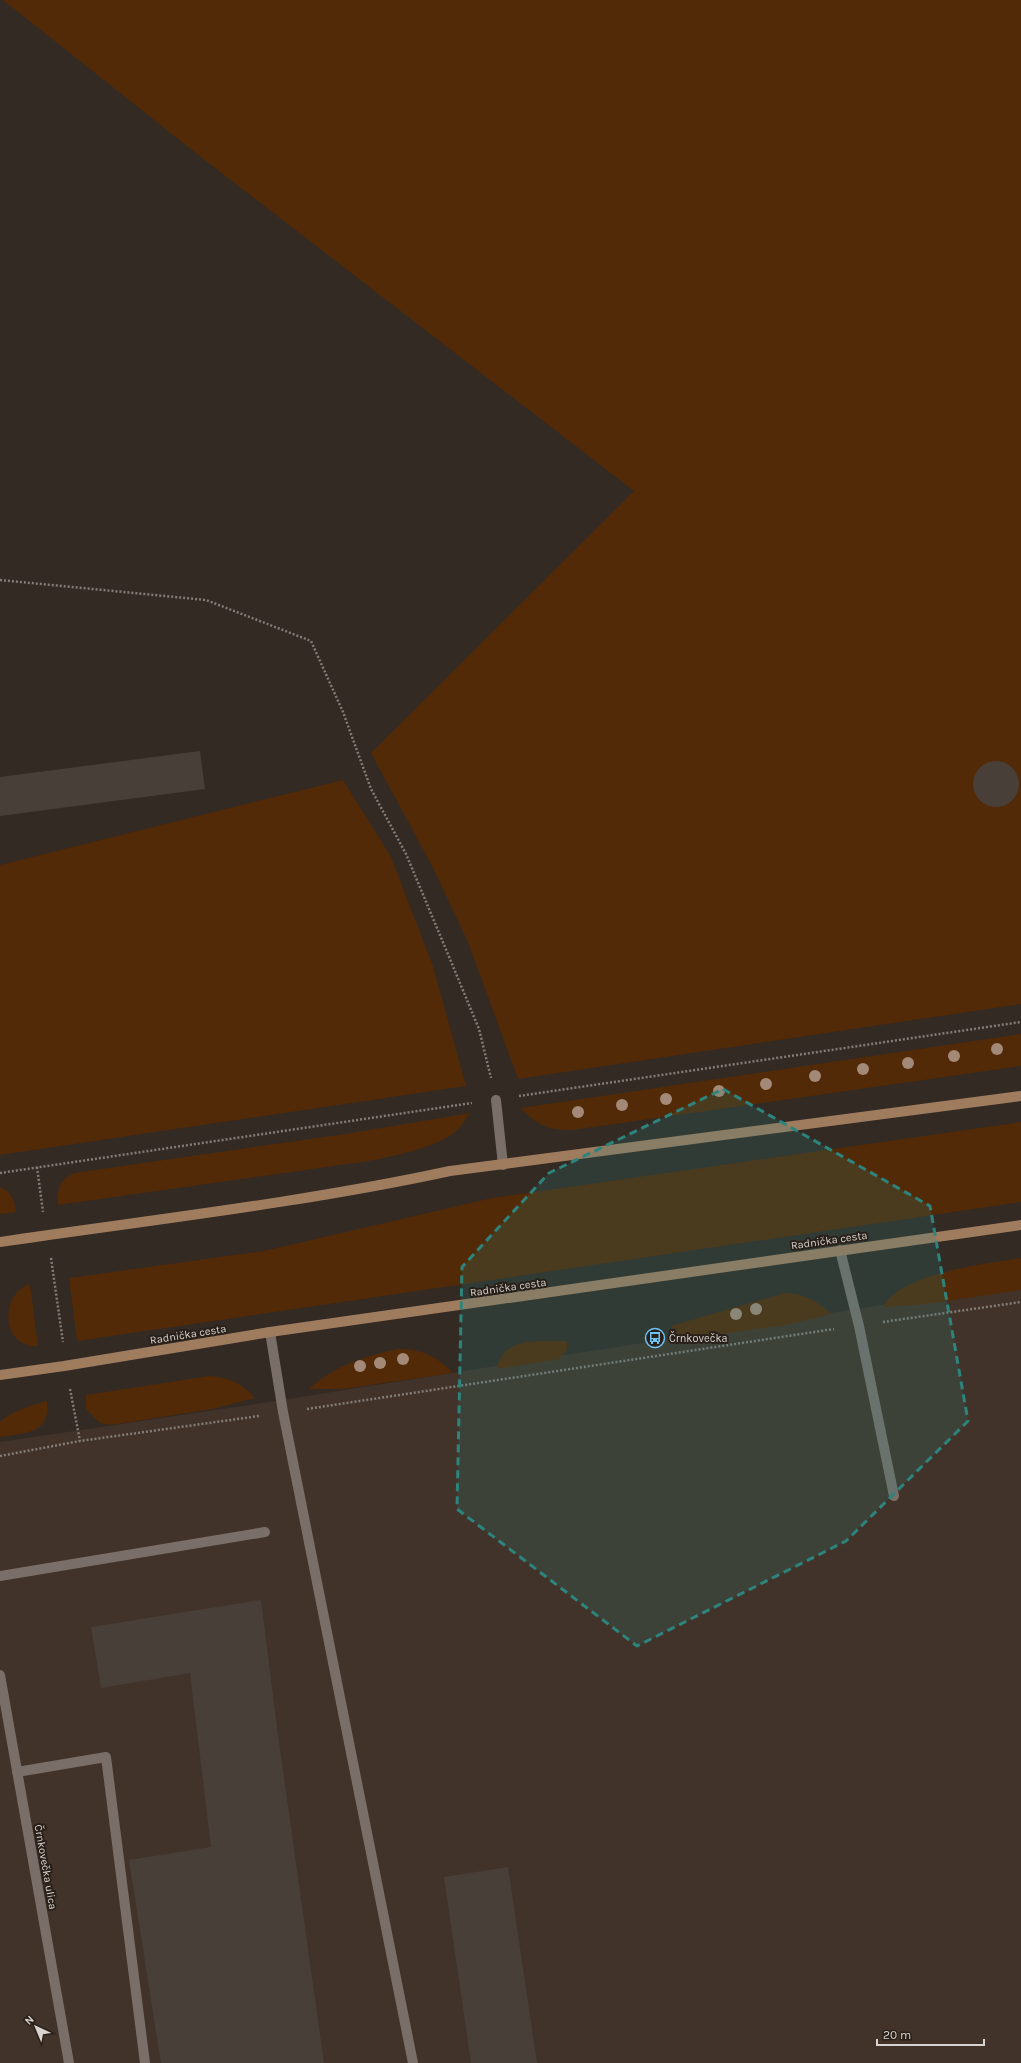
<svg xmlns="http://www.w3.org/2000/svg" width="1021" height="2063" font-family="Karla,sans-serif">
<style>
.built{fill:#413329}
.green{fill:#522a07}
.building{fill:#493f39}
.lines{fill:none;stroke-linecap:round;stroke-linejoin:round}
.path{stroke:#837c77;stroke-width:2.5;stroke-dasharray:2 2;stroke-linecap:butt}
.service{stroke:#796f68;stroke-width:10}
.minor{stroke:#796f68;stroke-width:10}
.secondary{stroke:#a07c5f;stroke-width:10}
.tree{fill:#a38977}
.marked{fill:#2d847d;fill-opacity:0.2;stroke:#2d847d;stroke-width:3;stroke-dasharray:8 5;stroke-linejoin:round}
.labels{text-anchor:middle;stroke-width:4;stroke-linejoin:round;paint-order:stroke}
.street-label{font-size:11px;fill:#d8d3cf;stroke:#29201a}
.poi-label{font-size:11px;fill:#d8d3cf;stroke:#29201a;text-anchor:start}
</style>
<rect width="100%" height="100%" fill="#332a24"/>
<path class="built" d="M1021,1283V2063H0V1442L269,1402Z"/>
<g class="green">
<path d="M3,0H1021V1004L518,1079L468,942L432,866L371,753L634,491L197,154Z"/>
<path d="M343,780L391,857L433,966L466,1086L0,1155V865Z"/>
<path d="M1021,1034V1066L572,1130C548,1130 538,1126 521,1108Z"/>
<path d="M470,1113C466,1118 463,1124 459,1128C442,1147 393,1156 369,1161L58,1205C57,1188 59,1181 74,1173L345,1134Z"/>
<path d="M1021,1122V1202L77,1341L69,1278L264,1251L492,1198Z"/>
<path d="M0,1187C12,1192 14,1200 16,1212L0,1214Z"/>
<path d="M1021,1258V1290L920,1305L883,1307C901,1273 985,1264 1021,1258Z"/>
<path d="M30,1284L38,1346C0,1348 0,1293 30,1284Z"/>
<path d="M785,1293C802,1293 820,1302 831,1314L791,1324L687,1339L679,1336L671,1326Z"/>
<path d="M567,1341V1350L559,1359L554,1360L497,1369C502,1335 542,1342 567,1341Z"/>
<path d="M398,1349C422,1349 436,1356 453,1373L343,1389H309C334,1366 365,1356 398,1349Z"/>
<path d="M209,1376C228,1377 242,1383 255,1398L212,1409L111,1425L100,1423L86,1409V1395Z"/>
<path d="M47,1401C51,1434 25,1433 0,1437V1422C14,1410 29,1406 47,1401Z"/>
</g>
<g class="building">
<path d="M200,751L205,789L0,816V777Z"/>
<circle cx="996" cy="784" r="23"/>
<path d="M261,1600L277,1728L324,2063H161L129,1860L211,1847L190,1673L101,1688L91,1627Z"/>
<path d="M508,1867L537,2063H471L444,1877Z"/>
</g>
<g class="lines">
<g class="path">
<path d="M0,580L206,600L311,641L343,712L371,789L406,854L445,947L479,1029L491,1078"/>
<path d="M519,1096L1021,1022"/>
<path d="M37,1167L43,1212"/>
<path d="M0,1173L472,1103"/>
<path d="M51,1258L63,1342"/>
<path d="M883,1322L1021,1302"/>
<path d="M70,1389L80,1441"/>
<path d="M307,1409L834,1329"/>
<path d="M0,1456L80,1441L259,1416"/>
</g>
<g class="service">
<path d="M496,1100L503,1165"/>
<path d="M840,1250L859,1326L894,1496"/>
<path d="M270,1332L283,1412L413,2063"/>
<path d="M0,1576L265,1532"/>
<path d="M17,1772L106,1757L145,2063"/>
</g>
<path class="minor" d="M0,1675L69,2063"/>
<g class="secondary">
<path d="M0,1242C150,1220 301,1203 450,1171L1021,1096"/>
<path d="M0,1375L64,1366L270,1332L1021,1225"/>
</g>
</g>
<g class="tree">
<circle cx="997" cy="1049" r="6"/>
<circle cx="954" cy="1056" r="6"/>
<circle cx="908" cy="1063" r="6"/>
<circle cx="863" cy="1069" r="6"/>
<circle cx="815" cy="1076" r="6"/>
<circle cx="766" cy="1084" r="6"/>
<circle cx="719" cy="1091" r="6"/>
<circle cx="666" cy="1099" r="6"/>
<circle cx="622" cy="1105" r="6"/>
<circle cx="578" cy="1112" r="6"/>
<circle cx="756" cy="1309" r="6"/>
<circle cx="736" cy="1314" r="6"/>
<circle cx="403" cy="1359" r="6"/>
<circle cx="380" cy="1363" r="6"/>
<circle cx="360" cy="1366" r="6"/>
</g>
<path class="marked" d="M723,1089L930,1206L968,1421L846,1541L637,1646L457,1509L462,1267L549,1173Z"/>
<defs>
<symbol id="bus-ring" viewBox="-11 -11 22 22"><circle r="9.5" fill="#29201a" stroke="#6fc2f4" stroke-width="1.5"/><path d="M-5-6H5V4H4V6H2V4H-2V6H-4V4H-5ZM-3.5-4V0h7V-4ZM-3.5 1.2v1.5H-2V1.2ZM2 1.2v1.5H3.5V1.2Z" fill="#6fc2f4"/></symbol>
</defs>
<g fill-rule="evenodd">
<use href="#bus-ring" x="644" y="1327" width="22" height="22"/>
</g>
<g class="labels">
<g class="street-label">
<text transform="translate(829 1240) rotate(-8)" y="4">Radnička cesta</text>
<text transform="translate(508 1287) rotate(-8)" y="4">Radnička cesta</text>
<text transform="translate(188 1334) rotate(-9)" y="4">Radnička cesta</text>
<text transform="translate(46 1867) rotate(80)" y="4">Črnkovečka ulica</text>
</g>
<g class="poi-label">
<text x="669" y="1342">Črnkovečka</text>
</g>
</g>
<g transform="translate(36 2027) rotate(316)" stroke="#29201a" stroke-width="3" paint-order="stroke">
<path d="M0-3L7 15L0 10L-7 15Z" fill="#d8d3cf"/>
<text y="-6" font-size="11" font-weight="bold" text-anchor="middle" fill="#d8d3cf">N</text>
</g>
<path d="M877 2039v6h107v-6" fill="none" stroke="#d8d3cf" stroke-width="2"/>
<text x="883" y="2039" font-size="12" fill="#d8d3cf" stroke="#29201a" stroke-width="3" paint-order="stroke">20 m</text>
</svg>
